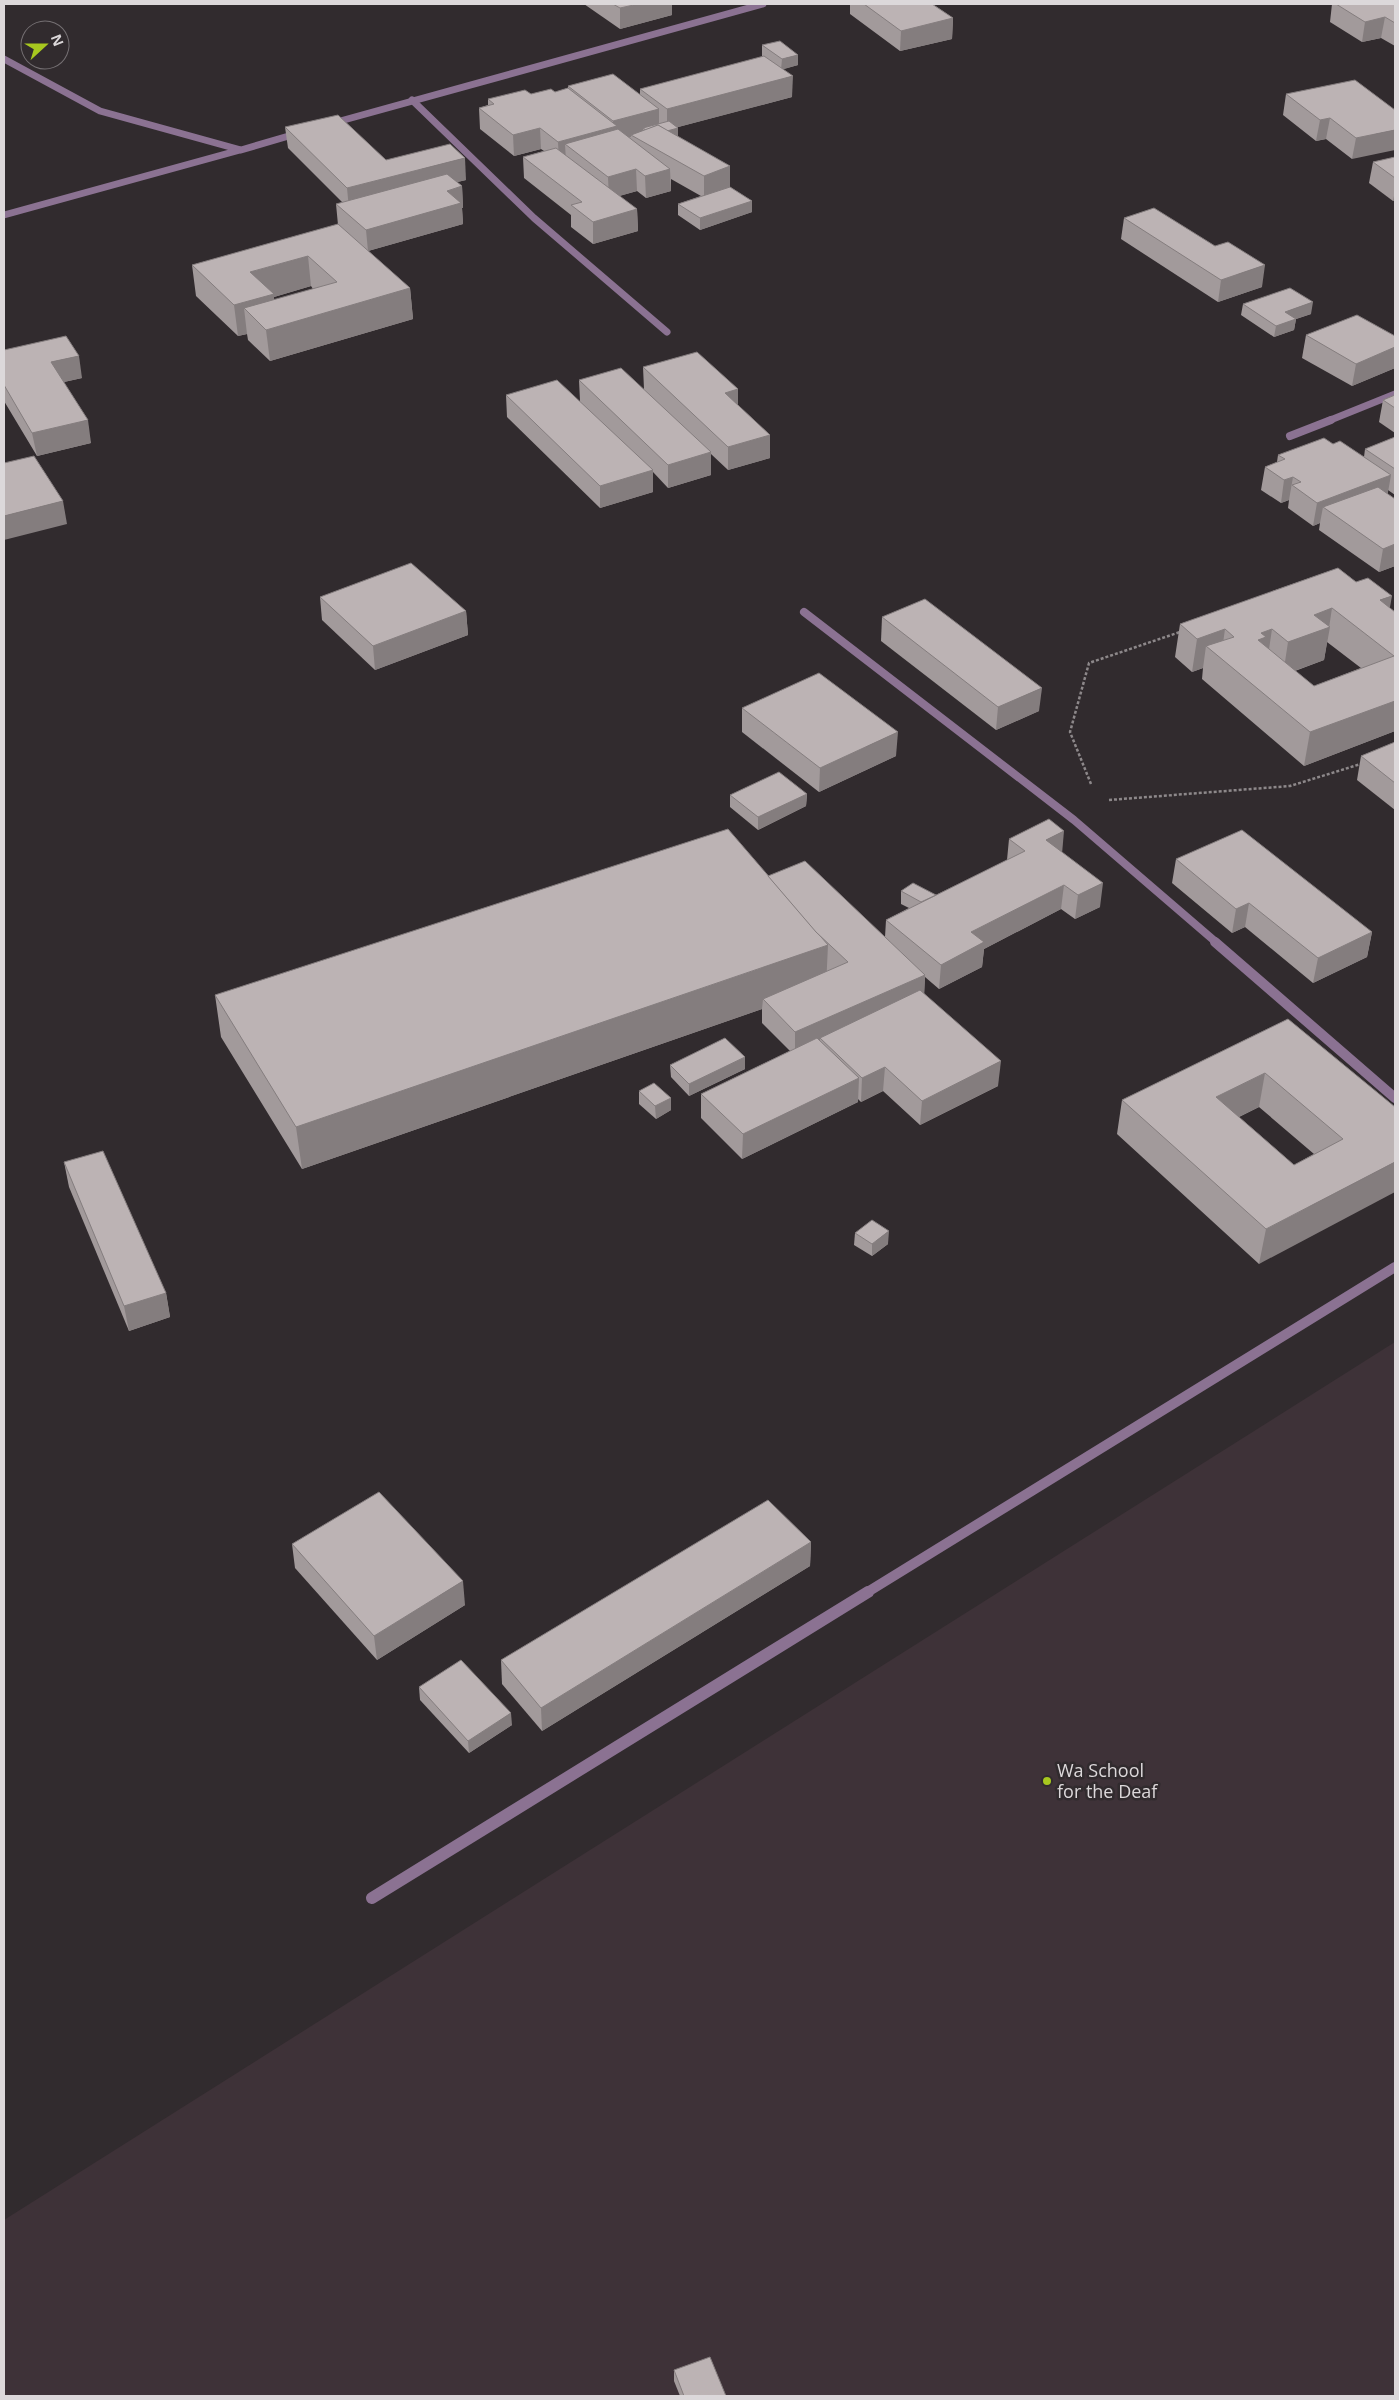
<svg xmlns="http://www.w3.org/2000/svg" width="1399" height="2400" font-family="'Open Sans',sans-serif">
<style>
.built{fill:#3e3238}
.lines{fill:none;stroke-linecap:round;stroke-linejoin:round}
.path{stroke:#8d888a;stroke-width:2.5;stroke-dasharray:3 2;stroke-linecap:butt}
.minor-far3{stroke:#8b7292;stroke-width:7}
.minor-far2{stroke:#8b7292;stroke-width:8}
.minor-far1{stroke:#8b7292;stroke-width:10}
.minor{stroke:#8b7292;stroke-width:12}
.wall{fill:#a29a9b;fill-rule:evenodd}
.shaded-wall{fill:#847d7e}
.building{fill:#bcb3b4;stroke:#847d7e;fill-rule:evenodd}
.poi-dot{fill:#a7c81f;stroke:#312b2e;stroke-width:2}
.labels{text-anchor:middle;stroke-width:5;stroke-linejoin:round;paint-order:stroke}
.poi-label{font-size:18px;fill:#dcd8da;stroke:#312b2e;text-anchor:start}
</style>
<rect width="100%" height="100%" fill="#312b2e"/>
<path class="built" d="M1395,1342V2396H4V2220Z"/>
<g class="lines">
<g class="path">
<path d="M1091,784L1070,732L1089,663L1180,632"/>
<path d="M1109,800L1290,786L1364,763"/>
</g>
<g class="minor-far3">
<path d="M4,59L100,111L241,150L299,133"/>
<path d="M412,100L534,218L667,332"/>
<path d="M333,123L763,4"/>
<path d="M4,215L240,150"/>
<path d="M1328,421L1395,394"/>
</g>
<g class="minor-far2">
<path d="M1290,436L1331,420"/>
<path d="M804,612L1074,820L1217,943"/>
</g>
<g class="minor-far1">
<path d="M1215,942L1395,1098"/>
<path d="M866,1593L1395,1267"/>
</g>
<path class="minor" d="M372,1898L868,1592"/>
</g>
<g class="wall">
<path d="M584,4H672V15L620,29Z"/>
<path d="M850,4H937L934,5L953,18L952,39L900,51L850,14Z"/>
<path d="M1332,4H1395V46L1381,38L1362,42L1330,22Z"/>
<path d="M762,45L798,65L783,69L792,97L678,127V137L730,166V187L752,201V212L700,230L678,215V204L701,196L671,179V191L646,198L637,191L619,196L637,209L638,231L593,244L571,227V215L524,178L523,157L544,151L541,149L514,156L480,129L479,108L488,105V99L555,92L568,88V86L640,94V89L763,57L762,56Z"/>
<path d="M1286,94L1395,110L1352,159L1326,139L1316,141L1283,115Z"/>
<path d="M285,127L386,160L466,180L457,182L462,186L463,208H462L463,224L368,251L410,288L413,319L270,361L248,340L247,334L238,336L196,296L192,265L338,225L336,204L343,203L288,148ZM311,286L313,289L274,300V297Z"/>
<path d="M1395,157V201H1393L1369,183L1373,162Z"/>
<path d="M1124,218L1262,287L1218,302L1121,239Z"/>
<path d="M1243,304L1311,314L1296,319L1294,330L1274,337L1241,315Z"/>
<path d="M1306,335L1395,336V368L1352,386L1302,358Z"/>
<path d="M4,350L82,378L64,382L91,443L37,456L4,401Z"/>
<path d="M643,367L738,389V405L770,435V458L728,470L711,454V475L668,488L653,472V492L600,508L507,417L506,395L580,401L579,380L644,389Z"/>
<path d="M1395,395V433L1379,422L1383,400Z"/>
<path d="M1395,437V495L1388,490V494L1395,499V566L1379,572L1319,530L1320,523L1313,526L1288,508L1289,500L1281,503L1261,490L1265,467L1277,462L1278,455L1333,444L1364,457L1365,449Z"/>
<path d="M1338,568L1395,612V731L1304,766L1202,679L1203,668L1192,672L1175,657L1180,624ZM1327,642L1361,668L1314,686L1295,671L1324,660Z"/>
<path d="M320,597L466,611L468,635L375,670L322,620Z"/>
<path d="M882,617L1039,711L996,730L881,641Z"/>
<path d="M742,708L896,756L819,792L742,732Z"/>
<path d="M1395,742V810L1357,780L1361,756Z"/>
<path d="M807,794L806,806L758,830L730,807V795Z"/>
<path d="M1009,839L1062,852L1100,907L1075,919L1061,909L984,949L982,967L939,989L925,977L924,994L998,1086L920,1125L883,1091L861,1102L858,1099V1102L742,1159L701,1118V1094L790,1051L762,1023V1009L302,1169L221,1037L215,995L768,876L885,937L886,920L909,908L901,904V891L936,895L1007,860Z"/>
<path d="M1176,859L1372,932L1367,957L1313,983L1245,927L1232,933L1172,883Z"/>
<path d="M1288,1019L1395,1107L1259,1264L1117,1134L1122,1100ZM1259,1107L1314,1154L1294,1165L1239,1117Z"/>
<path d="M745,1057V1069L689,1096L671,1077L670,1065Z"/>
<path d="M639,1091L671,1098V1110L656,1119L639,1104Z"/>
<path d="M64,1162L166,1293L170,1317L129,1331L69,1187Z"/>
<path d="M855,1233L888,1244L872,1256L854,1245Z"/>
<path d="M811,1542L810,1566L542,1731L502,1684L501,1660Z"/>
<path d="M292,1544L465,1605L377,1660L295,1568Z"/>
<path d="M419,1687L512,1725L469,1753L420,1700Z"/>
<path d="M674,2370L726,2396H680L674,2381Z"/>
</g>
<g class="shaded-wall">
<path d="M638,4H672V15L620,29V8Z"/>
<path d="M1385,17L1381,38L1362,42L1365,22Z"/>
<path d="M953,18L952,39L900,51L901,31Z"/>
<path d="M798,55V65L781,70L782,59Z"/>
<path d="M793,76L792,97L667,130V109Z"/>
<path d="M659,109V130L643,128V134L631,135V137L618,141L565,144L566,161L559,163L558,142L613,127V121Z"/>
<path d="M1330,118L1326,139L1316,141L1320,120Z"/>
<path d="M540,128L541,149L514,156L513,135Z"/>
<path d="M678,128V139L653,135Z"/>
<path d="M1395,130V150L1352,159L1356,138Z"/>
<path d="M465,158L466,180L349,209L347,188Z"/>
<path d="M730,166V188L704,198V176Z"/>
<path d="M636,169L637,191L609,199L608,177Z"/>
<path d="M670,169L671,191L646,198L645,176Z"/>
<path d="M462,186L463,208H462L463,224L368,251L366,230L447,191Z"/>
<path d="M1395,191V201H1393Z"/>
<path d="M752,201V212L700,230V218Z"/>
<path d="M637,209L638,231L593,244V222Z"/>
<path d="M308,256L311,286L274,297L277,325L244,308L247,334L238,336L234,305L250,272Z"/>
<path d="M1265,265L1262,287L1218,302L1221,280Z"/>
<path d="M410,288L413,319L270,361L266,330Z"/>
<path d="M1313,302L1311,314L1296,319L1294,330L1274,337L1276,326L1285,312Z"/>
<path d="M1395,347V368L1352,386L1356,364Z"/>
<path d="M79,356L82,378L55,384L51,362Z"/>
<path d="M738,389V412L725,393Z"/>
<path d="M88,420L91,443L37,456L32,433Z"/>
<path d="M770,435V458L728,470V447Z"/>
<path d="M711,452V475L668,488V465Z"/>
<path d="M653,470V492L600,508V486Z"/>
<path d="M1391,475L1387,498L1323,507L1320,523L1313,526L1317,503Z"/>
<path d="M1293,477L1289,500L1281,503L1284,480Z"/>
<path d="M63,501L67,524L4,540V516Z"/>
<path d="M1395,544V566L1379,572L1383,549Z"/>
<path d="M1392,596L1386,629L1380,600Z"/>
<path d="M1332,608L1329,628L1330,627L1324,660L1283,675L1288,642L1314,615Z"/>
<path d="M466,611L468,635L375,670L373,646Z"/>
<path d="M1225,629L1221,658L1206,646L1203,668L1192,672L1197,639Z"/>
<path d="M1272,629L1267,663L1258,640L1261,633Z"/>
<path d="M1042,688L1039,711L996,730L998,707Z"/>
<path d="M1395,701V731L1304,766L1310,732Z"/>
<path d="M898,732L896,756L819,792L820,768Z"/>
<path d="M807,794L806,806L758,830V817Z"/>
<path d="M1064,831L1062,854L1046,840Z"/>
<path d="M1103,883L1100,907L1075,919L1078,895Z"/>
<path d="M1064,885L1061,909L984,949L982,967L939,989L941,965L971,932Z"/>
<path d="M1249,903L1245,927L1232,933L1236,909Z"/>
<path d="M1372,932L1367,957L1313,983L1318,958Z"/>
<path d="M828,945L826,987L763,999L762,1009L302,1169L296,1127Z"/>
<path d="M925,975L924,1000L820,1038V1045L795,1056V1032Z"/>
<path d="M745,1057V1069L689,1096V1084Z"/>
<path d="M1001,1061L998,1086L920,1125L922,1101Z"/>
<path d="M885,1067L883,1091L861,1102L862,1078Z"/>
<path d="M1265,1073L1259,1107L1210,1131L1216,1097Z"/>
<path d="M859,1078L858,1102L742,1159L743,1134Z"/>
<path d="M671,1098V1110L656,1119L655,1106Z"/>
<path d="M1395,1162V1192L1259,1264L1266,1229Z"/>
<path d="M889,1231L888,1244L872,1256V1244Z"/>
<path d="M166,1293L170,1317L129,1331L124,1306Z"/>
<path d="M811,1542L810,1566L542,1731L541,1708Z"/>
<path d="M463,1581L465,1605L377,1660L374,1636Z"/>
<path d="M511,1713L512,1725L469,1753L468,1741Z"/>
</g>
<g class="building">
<path d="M613,4H638L620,8Z"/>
<path d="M864,4H932L953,18L901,31Z"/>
<path d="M1336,4H1395V23L1385,17L1365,22Z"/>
<path d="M780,41L798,55L782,59L762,45Z"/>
<path d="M764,56L793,76L667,109L640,89Z"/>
<path d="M613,74L659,109L613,121L568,86Z"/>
<path d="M1355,80L1395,110V130L1356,138L1330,118L1320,120L1286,94Z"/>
<path d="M568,88L617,126L558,142L540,128L513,135L479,108L494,104L488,99L525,90L531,94L551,89L555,92Z"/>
<path d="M338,115L386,160L450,144L465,158L347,188L285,127Z"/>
<path d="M669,121L678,128L667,131L658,125L646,130L643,128Z"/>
<path d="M658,125L730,166L704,176L631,135Z"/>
<path d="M618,129L670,169L645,176L636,169L608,177L565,144Z"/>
<path d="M556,148L637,209L593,222L571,205L582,202L523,157Z"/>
<path d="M1395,157V178L1373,162Z"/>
<path d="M447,174L462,186L447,191L461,203L366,230L336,204Z"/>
<path d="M730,187L752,201L700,218L678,204Z"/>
<path d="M1154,208L1215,246L1228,242L1265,265L1221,280L1124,218Z"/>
<path d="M338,224L410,288L266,330L244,308L337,282L308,256L250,272L274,294L234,305L192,265Z"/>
<path d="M1290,288L1313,302L1285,312L1296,319L1276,326L1243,304Z"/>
<path d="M1357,315L1395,336V347L1356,364L1306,335Z"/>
<path d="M66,336L79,356L51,362L88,420L32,433L4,385V350Z"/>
<path d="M697,352L738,389L725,393L770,435L728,447L643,367Z"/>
<path d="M621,368L711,452L668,465L579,380Z"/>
<path d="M557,380L653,470L600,486L506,395Z"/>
<path d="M1395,395V408L1383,400Z"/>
<path d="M1395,437V469L1365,449Z"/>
<path d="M1324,438L1333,444L1340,441L1391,475L1317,503L1292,485L1301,482L1293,477L1284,480L1265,467L1285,459L1278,455Z"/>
<path d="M34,456L63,501L4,516V463Z"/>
<path d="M1378,487L1395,499V544L1383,549L1323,507Z"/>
<path d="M411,563L466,611L373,646L320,597Z"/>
<path d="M1338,568L1356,582L1368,578L1392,596L1380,600L1395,612V701L1310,732L1206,646L1234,637L1225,629L1197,639L1180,624ZM1332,608L1394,656L1314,686L1258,640L1266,637L1261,633L1272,629L1288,642L1330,627L1314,615Z"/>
<path d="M925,599L1042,688L998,707L882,617Z"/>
<path d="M819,673L898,732L820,768L742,708Z"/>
<path d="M1395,742V783L1361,756Z"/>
<path d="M779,772L807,794L758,817L730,795Z"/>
<path d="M1049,819L1064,831L1046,840L1103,883L1078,895L1064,885L971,932L984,942L941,965L886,920L1025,851L1009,839Z"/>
<path d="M728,829L828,945L296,1127L215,995Z"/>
<path d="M1242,830L1372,932L1318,958L1249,903L1236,909L1176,859Z"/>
<path d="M805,861L925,975L795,1032L763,999L848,962L816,932L768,876Z"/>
<path d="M913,883L936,895L921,902L901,891Z"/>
<path d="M920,990L1001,1061L922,1101L885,1067L862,1078L820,1038Z"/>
<path d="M1288,1019L1395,1107V1162L1266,1229L1122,1100ZM1265,1073L1343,1139L1294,1165L1216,1097Z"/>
<path d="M725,1038L745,1057L689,1084L670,1065Z"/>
<path d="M817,1038L859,1078L743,1134L701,1094Z"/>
<path d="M654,1083L671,1098L655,1106L639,1091Z"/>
<path d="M103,1151L166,1293L124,1306L64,1162Z"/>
<path d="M872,1220L889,1231L872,1244L855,1233Z"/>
<path d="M379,1492L463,1581L374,1636L292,1544Z"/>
<path d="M768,1500L811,1542L541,1708L501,1660Z"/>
<path d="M461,1660L511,1713L468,1741L419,1687Z"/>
<path d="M710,2357L726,2396H684L674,2370Z"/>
</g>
<circle class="poi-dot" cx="1047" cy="1781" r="5"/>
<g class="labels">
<g class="poi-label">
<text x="1057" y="1777">Wa School<tspan x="1057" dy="21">for the Deaf</tspan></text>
</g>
</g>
<rect width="1399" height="2400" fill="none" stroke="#dcd8da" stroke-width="10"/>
<g transform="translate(45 45) rotate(69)"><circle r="24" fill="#312b2e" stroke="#757073"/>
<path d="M0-4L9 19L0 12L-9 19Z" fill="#a7c81f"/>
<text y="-8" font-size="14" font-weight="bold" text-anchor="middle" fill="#dcd8da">N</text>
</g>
</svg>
